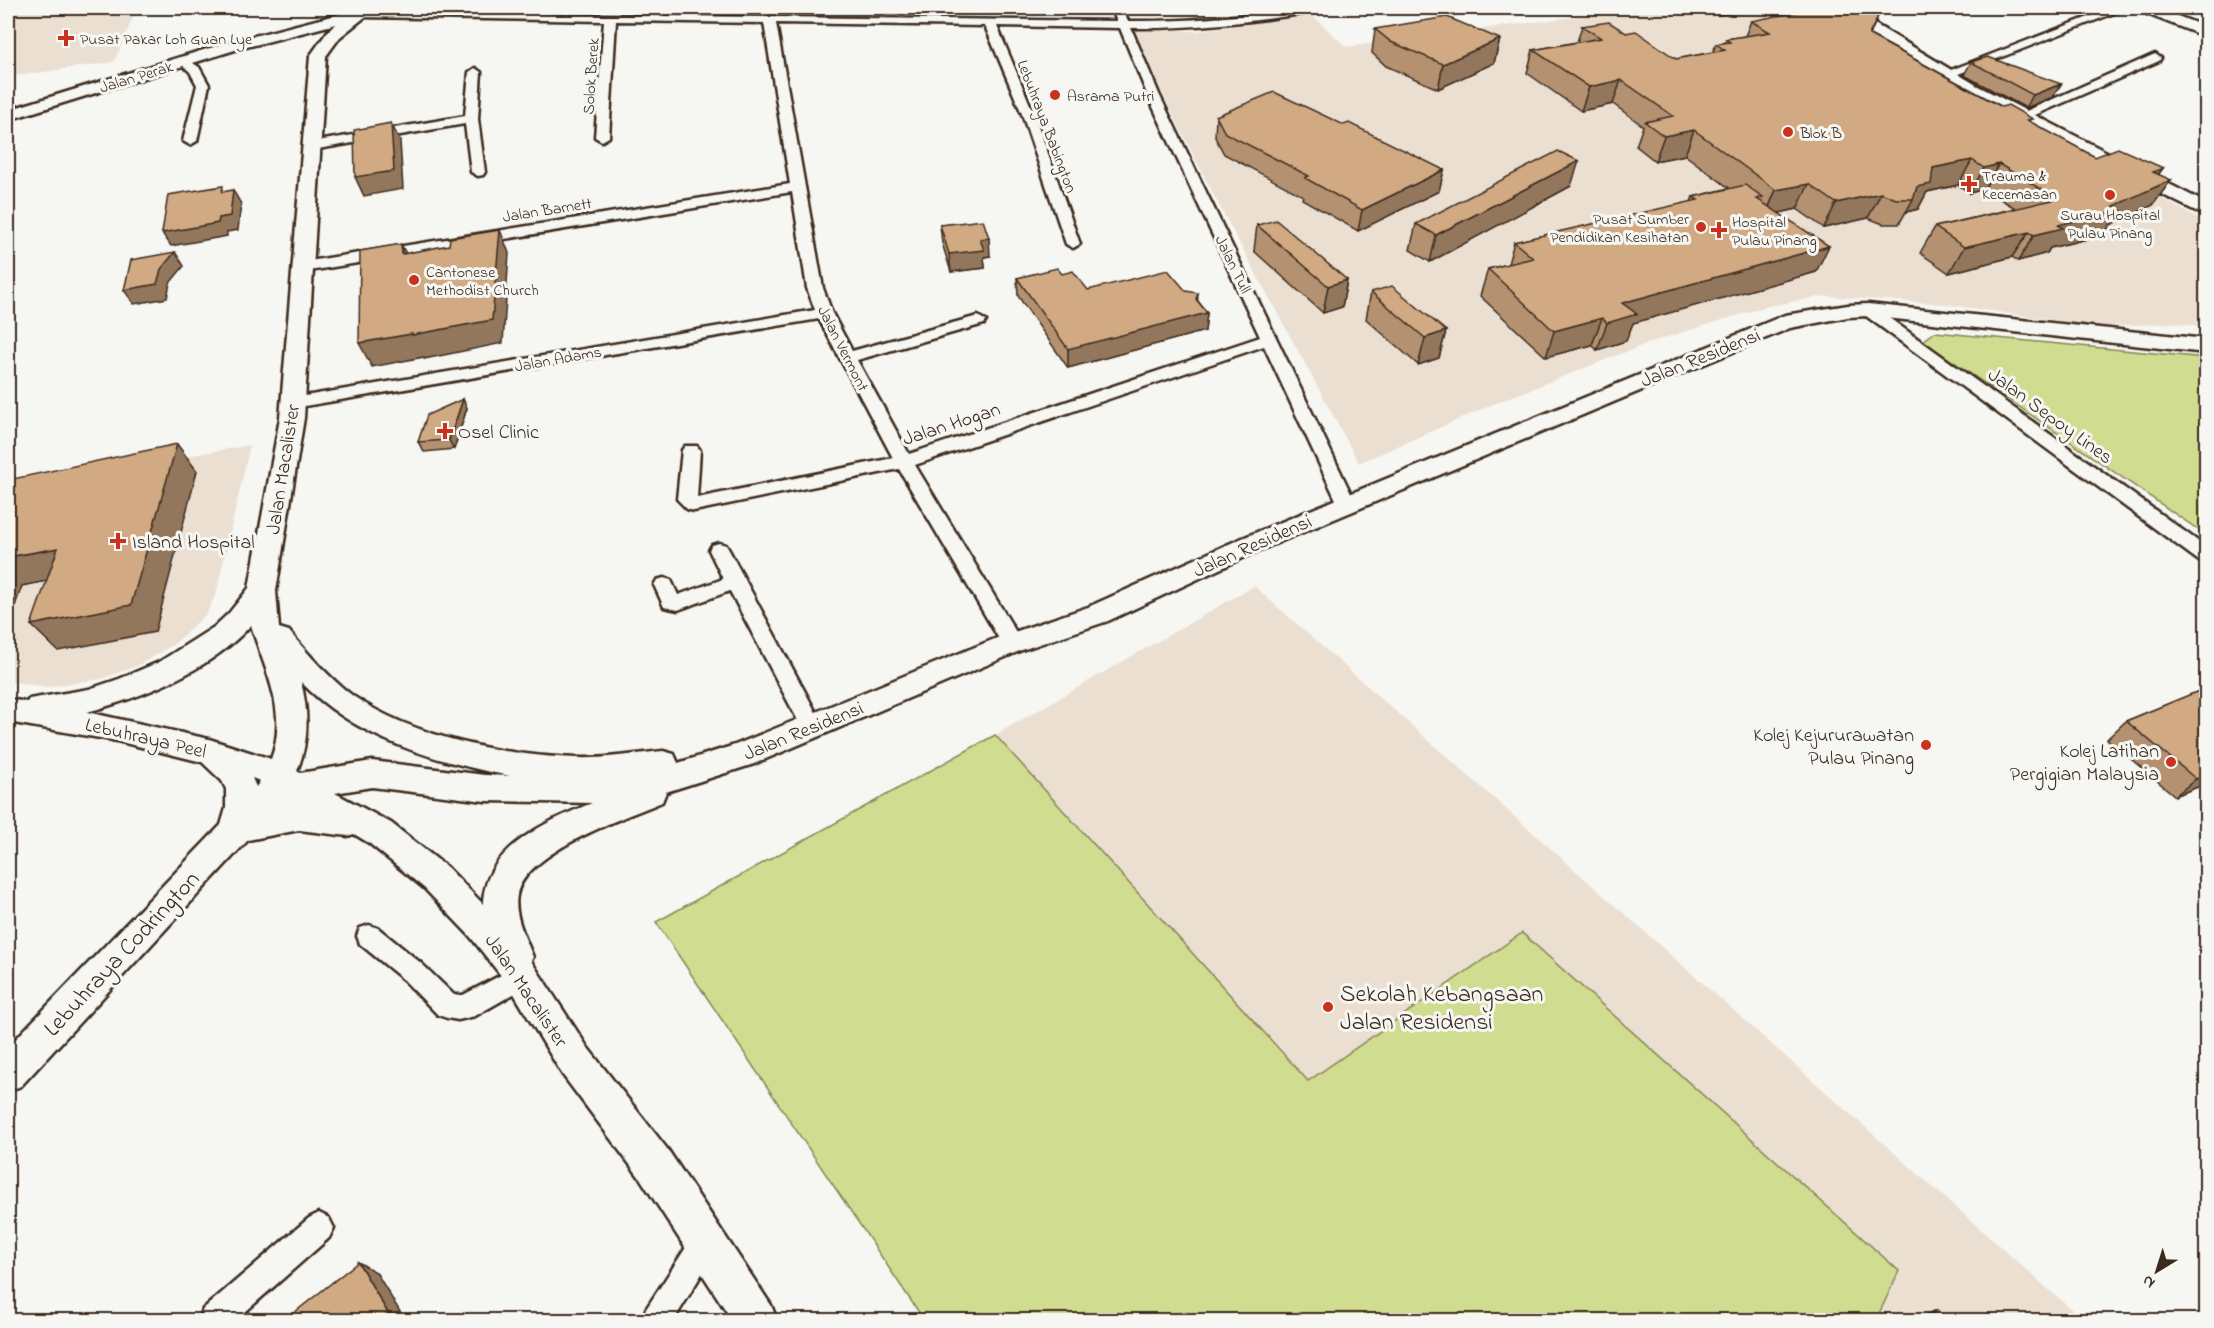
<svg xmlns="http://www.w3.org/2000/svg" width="2214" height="1328" font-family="'Indie Flower',sans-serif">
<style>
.built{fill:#ebdfd1}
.green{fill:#d0dc8f;stroke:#868356;stroke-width:1.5}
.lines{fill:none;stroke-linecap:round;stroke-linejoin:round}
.street-casing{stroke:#3b2a1e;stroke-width:5}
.secondary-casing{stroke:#3b2a1e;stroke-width:5}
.street{fill:#f6f6f2;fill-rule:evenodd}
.secondary{fill:#f6f6f2;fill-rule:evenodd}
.wall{fill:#b49271;stroke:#3b2a1e;stroke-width:1.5}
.shaded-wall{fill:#92775c;stroke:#3b2a1e;stroke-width:1.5}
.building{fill:#d1aa83;stroke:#3b2a1e;stroke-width:1.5}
.poi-dot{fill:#c8321e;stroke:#f6f6f2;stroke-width:2}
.labels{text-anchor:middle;stroke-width:6;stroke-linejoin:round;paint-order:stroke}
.far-poi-label{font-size:16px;fill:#3b2a1e;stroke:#f6f6f2;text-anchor:start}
.far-street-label{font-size:16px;fill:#3b2a1e;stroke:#f6f6f2}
.street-label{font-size:20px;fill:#3b2a1e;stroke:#f6f6f2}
.poi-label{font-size:20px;fill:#3b2a1e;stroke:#f6f6f2;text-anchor:start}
.near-street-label{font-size:24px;fill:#3b2a1e;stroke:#f6f6f2}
.near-poi-label{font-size:24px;fill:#3b2a1e;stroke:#f6f6f2;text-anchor:start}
</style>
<rect width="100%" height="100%" fill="#f6f6f2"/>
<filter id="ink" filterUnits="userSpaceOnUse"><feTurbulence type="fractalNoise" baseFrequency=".0167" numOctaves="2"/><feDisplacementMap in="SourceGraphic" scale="12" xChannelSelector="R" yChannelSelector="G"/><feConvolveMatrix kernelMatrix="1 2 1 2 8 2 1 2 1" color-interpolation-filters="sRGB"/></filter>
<g filter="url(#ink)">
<g class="built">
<path d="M26,8H137L114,62L8,77V13L10,9Z"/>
<path d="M1620,8H1818L2206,223V327L2173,323L2101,327L1944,304L1824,296L1768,306L1651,342L1503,400L1359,463L1222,211L1129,29L1197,31L1312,15L1346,47L1619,11Z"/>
<path d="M250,445L216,594L207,613L174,644L139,665L101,679L46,687L8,681V488Z"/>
<path d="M1254,586L2083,1320H1876L1898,1271L1522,933L1308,1081L995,735Z"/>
</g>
<g class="green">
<path d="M1935,332L2206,358V535L1923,341Z"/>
<path d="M995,735L1308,1081L1522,933L1899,1271L1876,1320H924L656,922Z"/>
</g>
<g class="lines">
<defs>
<g id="street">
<path d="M1302,8H1327L1321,11C1257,21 1196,29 1131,28L1159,94L1356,504L1354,508L1347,510L1340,508L1338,504L1264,346L915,465L1019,637L1022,643L1019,649L1012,651L1005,649L899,469L694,511L687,509L677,499L682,450L685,446H697L700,450L697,498L893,458L819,319L293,408L287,407L284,403L287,399L293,398L815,310L807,288L792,192L303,272L298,270L295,267L303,262L790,184L764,23L616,21L609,137L602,141L595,137L604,21L359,17L355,16V12L1117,21L1113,12L1119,9L1123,10L1128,21C1187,22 1244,16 1302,8ZM776,23L985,26L1022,114L1066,244L1073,248L1080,244L1034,114L997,26L1120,28L1147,94L1260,337L909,454L857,360L984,324L986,321L978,316L852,351L832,313L823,288Z"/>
<path d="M2112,8H2127L1948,78H1940L1938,75Z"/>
<path d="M2155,54L2161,58L2159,61L2026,119H2016L2015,116Z"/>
<path d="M184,57L199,67L209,85L197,141L190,145L183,141L197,85L190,72L178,61Z"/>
<path d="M475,68L481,72L478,119L485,172L483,175L478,176L471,172L465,124L312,150L305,146L312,142L465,116L469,72Z"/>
<path d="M1868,305L1874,307L2206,547V563L2199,561L1862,313L1860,310Z"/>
<path d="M719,543L726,545L729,550L820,720L823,726L820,732L812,735L804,732L730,591L678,610L664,607L654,585L657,580L664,578L671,580L678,595L723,579L709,550L712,545Z"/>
<path d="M369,925L378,928L422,964L454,995H463L522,964L531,968L535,976L531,984L475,1016L458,1020L447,1018L438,1015L404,980L360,944L357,936L360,928Z"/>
<path d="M319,1213L329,1218L334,1228L329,1238L236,1320H199L203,1309L309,1218Z"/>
<path d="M706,1227L716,1232L721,1242L674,1320H642L646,1309L696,1232Z"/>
</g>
<g id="secondary">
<path d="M1830,8H1848L1978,86L2206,203V216L2106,167L1966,93L1876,40Z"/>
<path d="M2136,8H2157L2206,27V37L2139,11Z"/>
<path d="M359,9L367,14L365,17L340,37L326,56L304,418L276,591L279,628L289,631C308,654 329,678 353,696C413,737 505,756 576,758C605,759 634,754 663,751L674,754L678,763L735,745L1002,636L1088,607L1240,539L1785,315L1848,305L1868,304L2206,339V353L1868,316L1848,317L1790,328L1258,551L1108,621L1022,650L754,764L666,792L662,802C626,817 524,852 517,895C513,915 526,939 533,957L531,961L588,1048L668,1150L771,1305L777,1320H732L640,1178L562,1074L510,987L469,935L424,888L369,843L354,834L348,836L299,830L248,840L21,1086L8,1091V1047L221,825L226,808V789L222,781L202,762L117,741L8,722V699L27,702L29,699L89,689L119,679L159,662L214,627L229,613L249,588L280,418L310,56L328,31L336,24L235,50L8,120V110L223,44ZM251,625C264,669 289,711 271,759L209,739L87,712C146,696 209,671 251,625ZM301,682C356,739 434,761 510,776L485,775L372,761L300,773L297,771C309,742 309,713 301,682ZM252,778L260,781L256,787ZM372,787L485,801L592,803C548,821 484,848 483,904L448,868L391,823L335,793Z"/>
</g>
</defs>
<use href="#street" class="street-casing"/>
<use href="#secondary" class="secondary-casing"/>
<use href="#street" class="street"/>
<use href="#secondary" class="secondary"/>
</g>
<g class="wall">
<path d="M1707,8H1788L1717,15Z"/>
<path d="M1879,14L1870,35L2095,157L2163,168L2158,175L2171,180L2153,205L2110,225L2103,235L2050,248L2047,253L2018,261L2012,257L1949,273L1920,253L1935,227L2015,208L1984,189L1970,193L1958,185L1927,192L1918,209L1906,212L1899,224H1883L1868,218L1824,228L1797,209L1779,213L1816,272L1633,323L1626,341L1597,350L1592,345L1546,357L1480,296L1488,269L1508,264L1514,242L1691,202L1693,197L1729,188L1685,155L1655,161L1636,146L1643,126L1613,104L1581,111L1527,73L1533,50L1577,42L1582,26L1626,33L1676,59L1713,52L1716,44L1725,43L1726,39L1745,36L1751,21Z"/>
<path d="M1375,29L1500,39L1494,63L1438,89L1386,66L1372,53Z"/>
<path d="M1971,62L2061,84L2053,97L2026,108L1964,75Z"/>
<path d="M1216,116L1344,125L1444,170L1439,191L1358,231L1302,199L1303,196L1224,154L1215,137Z"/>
<path d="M1571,186L1430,262L1410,250L1416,224Z"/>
<path d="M940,225L990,256L984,257L985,268L951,272L942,243Z"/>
<path d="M1257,225L1347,280L1342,307L1323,313L1254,251Z"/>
<path d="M1062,274L1088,290L1186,291L1198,301L1207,313L1205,331L1068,368L1018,296L1017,278Z"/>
<path d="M1371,292L1446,331L1439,358L1418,365L1366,319Z"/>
<path d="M463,399L467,408L454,449L424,452L418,442Z"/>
<path d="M2206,688V791L2200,786L2175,796L2107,739L2126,721Z"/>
<path d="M1937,1310L1947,1320H1917L1921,1317Z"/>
</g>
<g class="shaded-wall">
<path d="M1720,8H1788L1717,15Z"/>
<path d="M1500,39L1494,63L1438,89L1443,64Z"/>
<path d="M1621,80L1613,104L1581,111L1589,87Z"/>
<path d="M2061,84L2053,97L2026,108L2033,95Z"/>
<path d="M391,123L400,141L403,189L364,196L355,177Z"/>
<path d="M1694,130L1685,155L1655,161L1664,136Z"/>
<path d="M1972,160L1958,185L1927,192L1918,209L1906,212L1913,199L1917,187L1933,168Z"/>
<path d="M1579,161L1571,186L1430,262L1436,235Z"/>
<path d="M1999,164L1984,189L1970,193L1984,168Z"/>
<path d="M2163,168L2147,191L2171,180L2153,205L2110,225L2103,235L2050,248L2047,253L2018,261L2034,235L2058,225L2114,206L2153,172Z"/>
<path d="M1444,170L1439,191L1358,231L1362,210Z"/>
<path d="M1809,184L1797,209L1765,216L1776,190Z"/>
<path d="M233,190L241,204L238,230L227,232V236L171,246L162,233L219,218Z"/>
<path d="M1881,193L1868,218L1824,228L1836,203Z"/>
<path d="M500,230L509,253L503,343L424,359V357L372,367L359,343Z"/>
<path d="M2029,232L2012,257L1949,273L1964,247Z"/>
<path d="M989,238L990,256L984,257L985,268L951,272L949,254L980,239Z"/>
<path d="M401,244L413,267L402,254Z"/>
<path d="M1829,246L1816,272L1633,323L1626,341L1597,350L1607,323L1622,303Z"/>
<path d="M175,252L184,266L170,283L167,298L134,304L124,290Z"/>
<path d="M1347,280L1342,307L1323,313L1328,286Z"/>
<path d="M1198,293L1197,311L1207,313L1205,331L1068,368V349L1196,299Z"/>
<path d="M1602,318L1592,345L1546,357L1554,331Z"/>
<path d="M1446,331L1439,358L1418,365L1425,338Z"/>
<path d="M463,399L467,408L454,449L449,440Z"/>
<path d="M177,444L197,471L155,632L58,651L31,625Z"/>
<path d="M58,548L82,574L22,586L11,617L8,618V557Z"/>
<path d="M2206,775V780L2200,786L2175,796L2196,779Z"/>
<path d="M358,1262L376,1272L405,1320H392Z"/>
</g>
<g class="building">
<path d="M1817,8H1869L1879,14L1869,35L2002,107L2008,105L2033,119L2027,120L2095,157L2118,148L2163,168L2153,172L2171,180L2114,206L2121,210L2058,225L2063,228L2034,235L2029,232L1964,247L1935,227L2057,199L1999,164L1984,168L1972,160L1933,168L1931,184L1917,187L1913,199H1896L1881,193L1836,203L1809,184L1776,190L1694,130L1664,136L1645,122L1673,116L1621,80L1589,87L1533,50L1601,38L1582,26L1609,22L1626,33L1636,31L1676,59L1725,50L1716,44L1730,42L1726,39L1770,32L1751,21Z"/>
<path d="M1447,17L1500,39L1443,64L1391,42L1375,29Z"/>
<path d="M1988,57L2061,84L2033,95L1971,62Z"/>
<path d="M1274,92L1344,125L1349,123L1444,170L1362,210L1305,178L1309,176L1225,133L1216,116Z"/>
<path d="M391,123L394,171L355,177L354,130Z"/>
<path d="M1558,151L1579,161L1436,235L1416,224Z"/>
<path d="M1745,185L1763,197L1757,199L1829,246L1622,303L1637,314L1607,323L1602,318L1554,331L1488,269L1533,258L1514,242L1698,200L1693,197Z"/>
<path d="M223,186L222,192L233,190L230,216L219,218L218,223L162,233L168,195Z"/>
<path d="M983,220L989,238L980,239L984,250L949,254L940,225Z"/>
<path d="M1276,220L1347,280L1328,286L1257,225Z"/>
<path d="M500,230L492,320L412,335V334L359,343L360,251L401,244L402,254L449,245L450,238Z"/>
<path d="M175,252L161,269L157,284L124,290L131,260Z"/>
<path d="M1057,268L1062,274L1073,271L1088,290L1168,270L1186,291L1198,293L1196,299L1207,313L1068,349L1017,278Z"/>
<path d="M1392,286L1446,331L1425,338L1371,292Z"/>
<path d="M463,399L449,440L418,442L427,415Z"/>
<path d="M177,444L131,605L31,625L58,548L8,557V480Z"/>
<path d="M2206,688V775L2196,779L2126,721Z"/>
<path d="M358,1262L392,1320H285Z"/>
<path d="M1937,1310L1947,1320H1926Z"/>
</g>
</g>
<g class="poi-dot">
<path d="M63 29h6v6h6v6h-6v6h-6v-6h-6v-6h6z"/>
<circle cx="1055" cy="95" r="6"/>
<circle cx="1788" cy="132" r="6"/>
<path d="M1966 175h6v6h6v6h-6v6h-6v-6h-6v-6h6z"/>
<circle cx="2110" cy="195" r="6"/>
<circle cx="1701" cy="227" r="6"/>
<path d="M1716 221h6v6h6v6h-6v6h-6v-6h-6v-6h6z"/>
<circle cx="414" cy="280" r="6"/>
<path d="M442 422h6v6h6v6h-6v6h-6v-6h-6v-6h6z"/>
<path d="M115 532h6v6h6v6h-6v6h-6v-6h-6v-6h6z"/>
<circle cx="1926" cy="745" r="6"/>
<circle cx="2171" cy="762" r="6"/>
<circle cx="1328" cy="1007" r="6"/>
</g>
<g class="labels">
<g class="far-poi-label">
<text x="80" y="44">Pusat Pakar Loh Guan Lye</text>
<text x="1067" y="101">Asrama Putri</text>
<text x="1800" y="138">Blok B</text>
<text x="1982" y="181">Trauma &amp;<tspan x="1982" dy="18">Kecemasan</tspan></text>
<text x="2110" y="220" text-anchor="middle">Surau Hospital<tspan x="2110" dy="18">Pulau Pinang</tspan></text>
<text x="1689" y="224" text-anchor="end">Pusat Sumber<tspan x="1689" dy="18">Pendidikan Kesihatan</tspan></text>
<text x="1732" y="227">Hospital<tspan x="1732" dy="18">Pulau Pinang</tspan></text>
<text x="426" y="277">Cantonese<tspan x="426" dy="18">Methodist Church</tspan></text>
</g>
<g class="far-street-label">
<text transform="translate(136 76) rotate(-17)" y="6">Jalan Perak</text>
<text transform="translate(590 76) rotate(-86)" y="6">Solok Berek</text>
<text transform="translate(1048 126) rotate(69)" y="6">Lebuhraya Babington</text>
<text transform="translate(547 209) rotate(-9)" y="6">Jalan Barnett</text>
<text transform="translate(1234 264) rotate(64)" y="6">Jalan Tull</text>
<text transform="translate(844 348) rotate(63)" y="6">Jalan Vermont</text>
<text transform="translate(558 358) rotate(-10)" y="6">Jalan Adams</text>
</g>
<g class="street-label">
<text transform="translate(1700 357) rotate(-22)" y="7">Jalan Residensi</text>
<text transform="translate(2051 415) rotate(36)" y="7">Jalan Sepoy Lines</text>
<text transform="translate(951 423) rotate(-18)" y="7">Jalan Hogan</text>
<text transform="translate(282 469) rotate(-81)" y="7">Jalan Macalister</text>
<text transform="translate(1252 545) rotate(-24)" y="7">Jalan Residensi</text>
<text transform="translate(803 730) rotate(-22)" y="7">Jalan Residensi</text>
<text transform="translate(146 737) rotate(13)" y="7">Lebuhraya Peel</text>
<text transform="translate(527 990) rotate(56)" y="7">Jalan Macalister</text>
</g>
<g class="poi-label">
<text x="458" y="438">Osel Clinic</text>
<text x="132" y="548">Island Hospital</text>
<text x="1914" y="741" text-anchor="end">Kolej Kejururawatan<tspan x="1914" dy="23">Pulau Pinang</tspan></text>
<text x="2159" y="757" text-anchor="end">Kolej Latihan<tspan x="2159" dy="23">Pergigian Malaysia</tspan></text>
</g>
<g class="near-street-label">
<text transform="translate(121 953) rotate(-47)" y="8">Lebuhraya Codrington</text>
</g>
<g class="near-poi-label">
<text x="1340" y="1001">Sekolah Kebangsaan<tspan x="1340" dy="28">Jalan Residensi</tspan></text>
</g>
</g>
<rect width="2214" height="1328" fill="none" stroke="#f6f6f2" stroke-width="30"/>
<rect x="15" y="15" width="2184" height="1298" fill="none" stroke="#3b2a1e" stroke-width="2" filter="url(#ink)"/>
<g transform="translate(2157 1271) rotate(218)" stroke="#f6f6f2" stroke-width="4.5" paint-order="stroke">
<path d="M0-4.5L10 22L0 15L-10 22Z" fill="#3b2a1e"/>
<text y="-9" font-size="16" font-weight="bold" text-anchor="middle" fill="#3b2a1e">N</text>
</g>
</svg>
